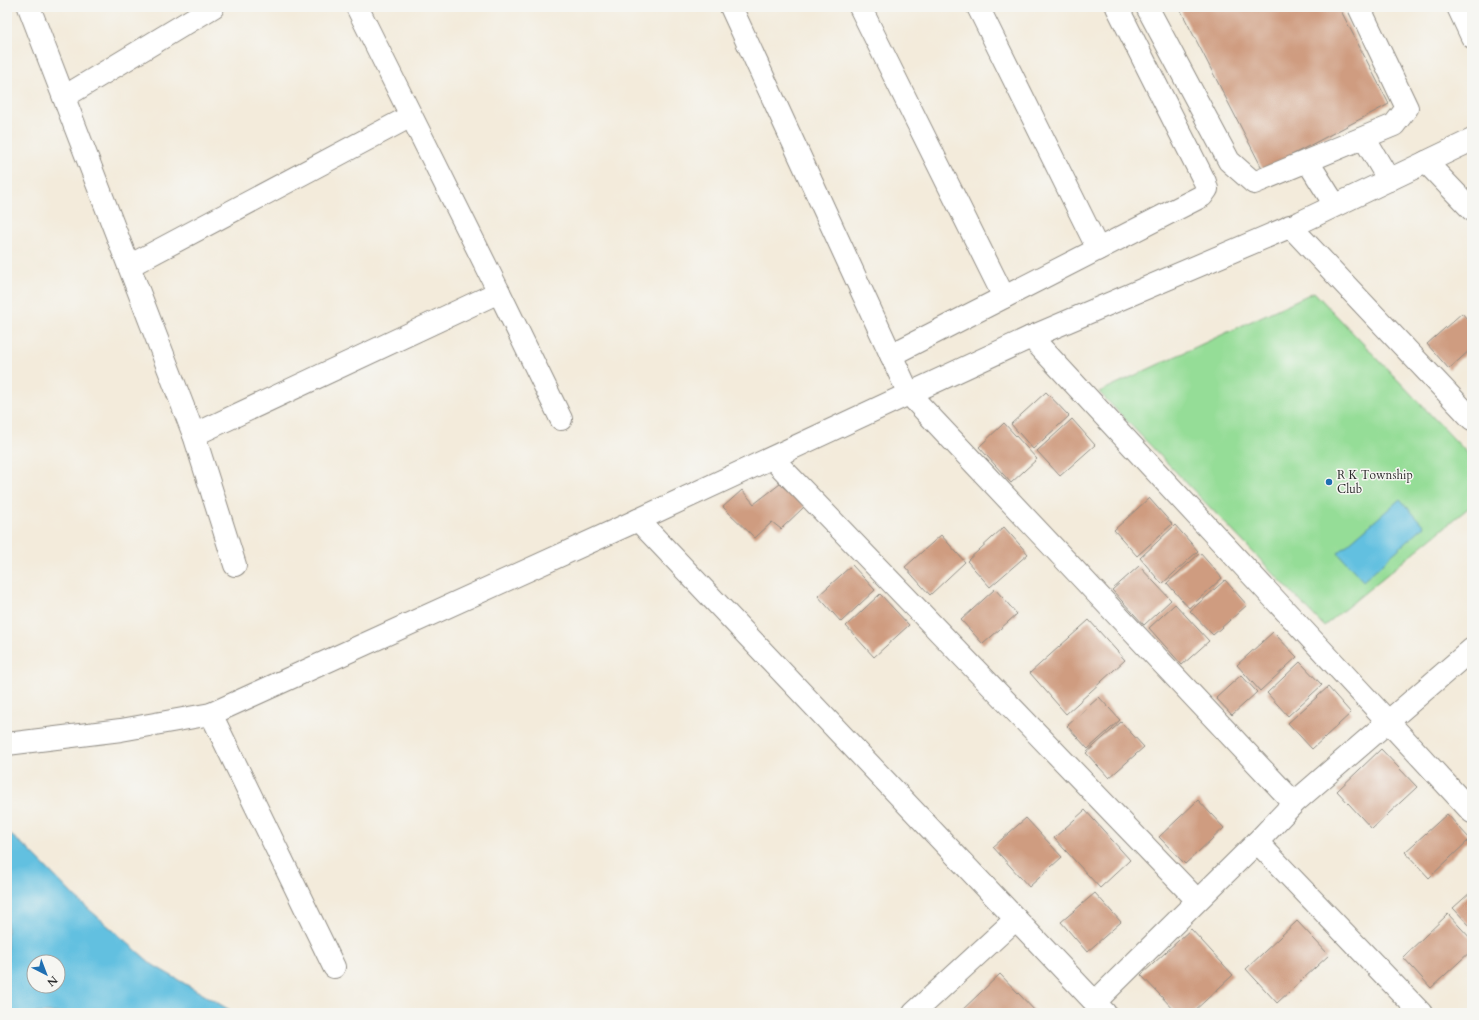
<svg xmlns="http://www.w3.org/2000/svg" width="1479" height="1020" font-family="Cardo,serif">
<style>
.green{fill:#95dd97;stroke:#608461}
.water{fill:#62c0e0;stroke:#467686;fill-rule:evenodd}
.building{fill:#cf9c80}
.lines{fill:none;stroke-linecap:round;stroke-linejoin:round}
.minor-casing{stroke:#8f8b83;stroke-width:24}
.minor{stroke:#fff;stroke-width:22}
.poi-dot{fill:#1f6fb2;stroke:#f6f6f2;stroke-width:1.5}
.labels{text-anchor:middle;stroke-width:3;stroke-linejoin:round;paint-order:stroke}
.poi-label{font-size:12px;fill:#2b2b2b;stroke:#f6f6f2;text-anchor:start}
</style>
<rect width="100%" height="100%" fill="#f6f6f2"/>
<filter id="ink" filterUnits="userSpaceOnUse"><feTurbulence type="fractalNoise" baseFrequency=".025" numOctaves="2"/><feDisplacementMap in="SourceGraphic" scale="8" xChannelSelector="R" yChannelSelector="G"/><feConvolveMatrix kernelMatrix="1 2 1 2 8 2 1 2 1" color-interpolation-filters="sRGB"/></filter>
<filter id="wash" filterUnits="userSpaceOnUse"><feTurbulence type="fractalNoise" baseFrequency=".012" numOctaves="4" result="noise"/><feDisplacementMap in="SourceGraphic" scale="16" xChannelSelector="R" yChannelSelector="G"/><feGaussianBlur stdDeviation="0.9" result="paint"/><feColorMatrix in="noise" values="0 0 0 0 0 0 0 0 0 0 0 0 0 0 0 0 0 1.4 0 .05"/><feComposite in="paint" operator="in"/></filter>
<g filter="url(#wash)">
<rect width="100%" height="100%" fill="#f3ebdb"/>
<path class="green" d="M1314,292L1472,458V505L1324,626L1099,392Z"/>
<g class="water">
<path d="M1400,499L1424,526L1363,581L1338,553Z"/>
<path d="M7,832L27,848L76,898L153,965L235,1013H7ZM34,962H58V986H34Z"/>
</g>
<g id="blocks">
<g class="building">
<path d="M1179,7H1339L1389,104L1263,170Z"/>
<path d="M1462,313L1472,325V348L1449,369L1427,344Z"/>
<path d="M1046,392L1069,416L1033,449L1011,424Z"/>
<path d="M1072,419L1095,445L1060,476L1037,451Z"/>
<path d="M1004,423L1037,459L1011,483L979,447Z"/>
<path d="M780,484L805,506L781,529L772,522L755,538L723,507L742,490L754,504Z"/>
<path d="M1149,498L1172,524L1137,556L1114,530Z"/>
<path d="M1175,525L1198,551L1162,584L1140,558Z"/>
<path d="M1004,527L1028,554L990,587L967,561Z"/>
<path d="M941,535L965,562L930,595L905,567Z"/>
<path d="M1200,553L1222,578L1189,608L1167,583Z"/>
<path d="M852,565L875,590L841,622L818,596Z"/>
<path d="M1139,566L1171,600L1144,625L1112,590Z"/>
<path d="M1225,580L1247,605L1213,635L1190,611Z"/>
<path d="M995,589L1017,614L983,644L961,620Z"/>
<path d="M880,594L909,625L874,657L846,626Z"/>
<path d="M1175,604L1209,641L1182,665L1149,628Z"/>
<path d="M1089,620L1125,660L1066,714L1030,673Z"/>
<path d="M1273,632L1297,657L1260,691L1237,665Z"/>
<path d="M1300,662L1322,685L1288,716L1267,693Z"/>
<path d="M1241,675L1257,692L1232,715L1216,698Z"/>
<path d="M1328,687L1351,713L1312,749L1288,723Z"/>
<path d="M1099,697L1120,720L1088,749L1067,726Z"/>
<path d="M1121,722L1144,747L1109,778L1086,753Z"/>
<path d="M1381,749L1417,787L1372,829L1337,791Z"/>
<path d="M1198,800L1224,828L1185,864L1159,837Z"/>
<path d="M1085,810L1130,860L1100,888L1054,838Z"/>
<path d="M1447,814L1470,839L1429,878L1405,852Z"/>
<path d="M1026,818L1062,857L1029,887L993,847Z"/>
<path d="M1472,891V928L1453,908Z"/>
<path d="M1095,893L1121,922L1087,952L1061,922Z"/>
<path d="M1448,914L1472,940V950L1431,988L1403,957Z"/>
<path d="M1297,921L1329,955L1277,1003L1246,969Z"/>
<path d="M1191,929L1233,975L1192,1013H1177L1141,975Z"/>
<path d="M1000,974L1037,1013H959Z"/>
</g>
</g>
</g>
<g filter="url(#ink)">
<use href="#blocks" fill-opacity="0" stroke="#8f8b83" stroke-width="1"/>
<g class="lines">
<defs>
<g id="minor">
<path d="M29,7L194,435L235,565"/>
<path d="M357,7L499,292"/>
<path d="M731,7L909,394L1294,803"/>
<path d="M860,7L1004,297"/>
<path d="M978,7L1098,249"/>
<path d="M1147,7L1229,161L1254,183L1394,125L1407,108L1359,7"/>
<path d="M1458,7L1472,37"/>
<path d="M64,97L213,7"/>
<path d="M1364,138L1389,180"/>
<path d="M1308,162L1335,205"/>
<path d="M1426,162L1472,210"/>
<path d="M1290,226L1472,419"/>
<path d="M129,266L411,116"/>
<path d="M1031,337L1472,812"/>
<path d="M891,355L1202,196L1207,189L1205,182L1117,7"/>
<path d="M194,435L499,292L561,419"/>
<path d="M772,458L1197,900"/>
<path d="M638,520L1105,1013"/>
<path d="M211,714L334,967"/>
<path d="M7,744L121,730L211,714L638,520L1031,337L1301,222L1472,140"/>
<path d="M1257,842L1421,1013"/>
<path d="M1095,1002L1257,842L1294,803L1472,649"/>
<path d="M914,1013L1016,919"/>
</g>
</defs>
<use href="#minor" class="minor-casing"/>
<use href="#minor" class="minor"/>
</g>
</g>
<circle class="poi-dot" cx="1329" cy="482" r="4"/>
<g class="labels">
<g class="poi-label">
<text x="1337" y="479">R K Township<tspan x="1337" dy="14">Club</tspan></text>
</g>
</g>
<rect width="1479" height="1020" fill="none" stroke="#f6f6f2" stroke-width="24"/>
<g transform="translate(46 974) rotate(138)"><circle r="19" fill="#f6f6f2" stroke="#a5a5a2"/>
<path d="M0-3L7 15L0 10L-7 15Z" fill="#1f6fb2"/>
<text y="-6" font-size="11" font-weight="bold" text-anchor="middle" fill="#2b2b2b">N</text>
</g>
</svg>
